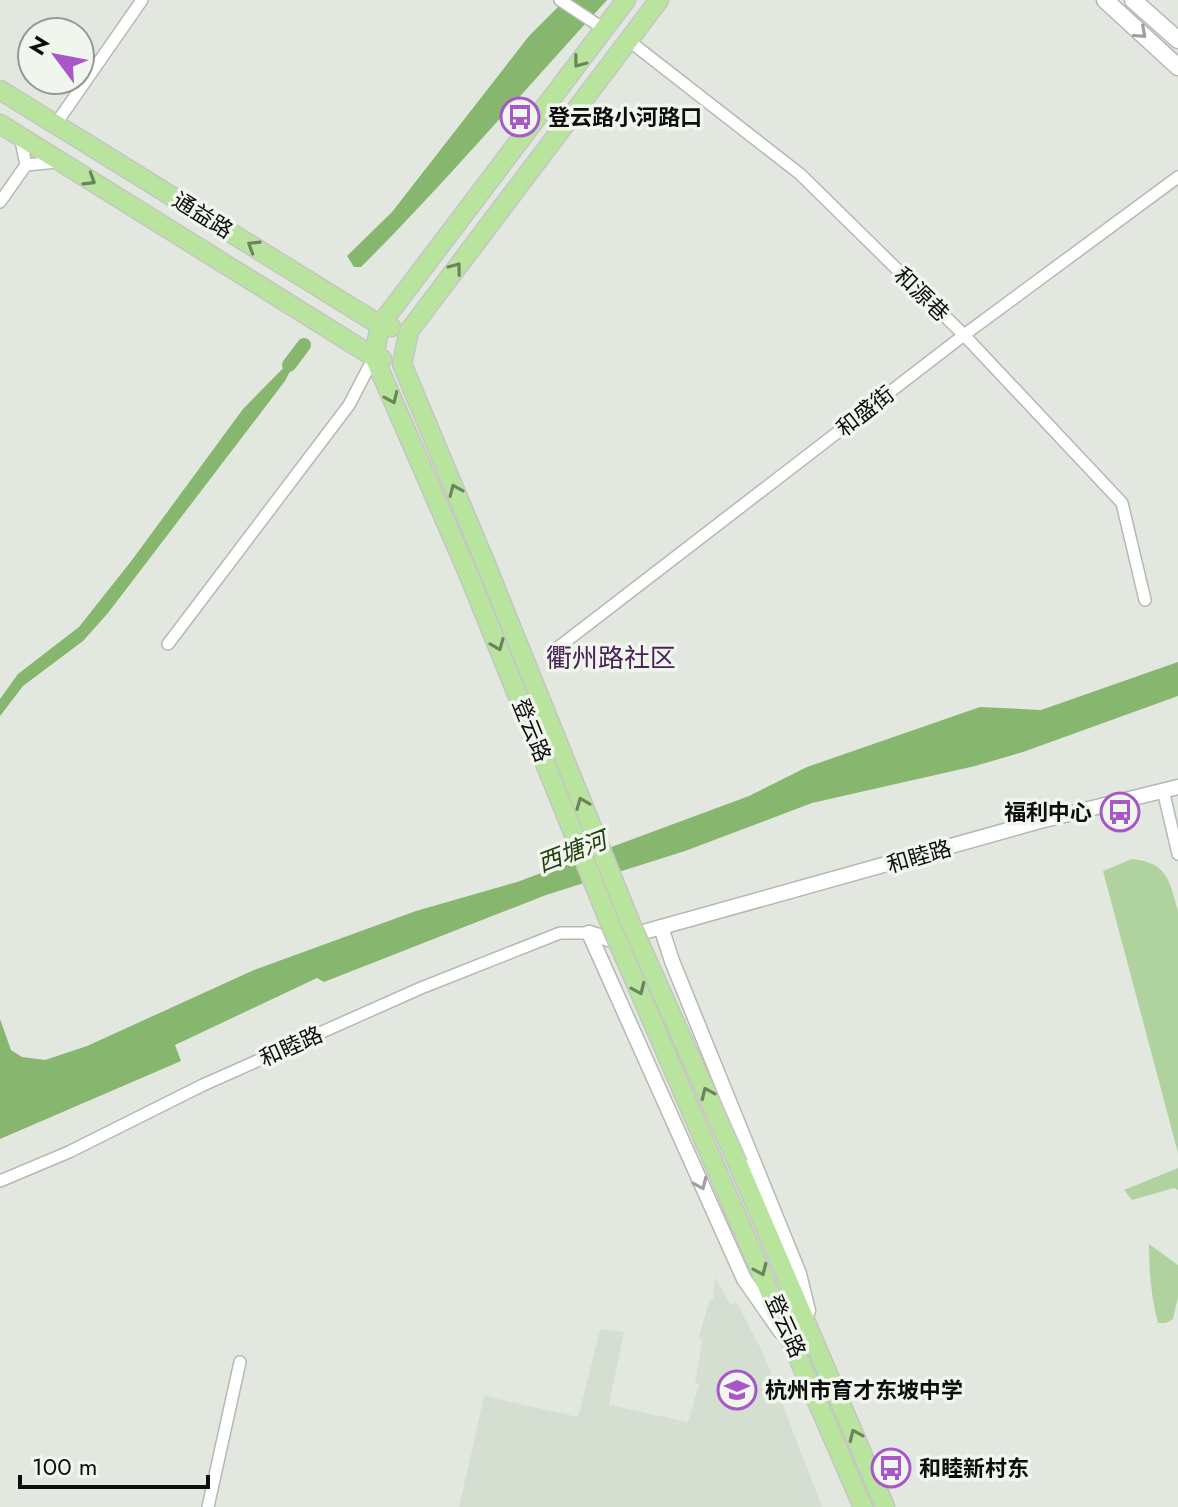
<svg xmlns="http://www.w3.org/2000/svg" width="1178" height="1507" font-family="Jost,'Noto Sans SC',sans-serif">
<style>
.built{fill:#d5dfd1}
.green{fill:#afd29e}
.water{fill:#87b76e}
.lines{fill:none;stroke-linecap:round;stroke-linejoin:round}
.canal{stroke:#87b76e;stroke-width:14}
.minor-casing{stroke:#b4b9b2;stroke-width:14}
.tertiary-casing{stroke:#b4b9b2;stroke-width:17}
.secondary-casing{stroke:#b4b9b2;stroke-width:19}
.primary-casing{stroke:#c5c5c5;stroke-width:21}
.minor{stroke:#fff;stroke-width:11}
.tertiary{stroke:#fff;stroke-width:14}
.secondary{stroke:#fff;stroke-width:16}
.primary{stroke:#b8e49e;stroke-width:18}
.primary-bridge-casing{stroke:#c5c5c5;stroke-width:21;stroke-linecap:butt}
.primary-bridge{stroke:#b8e49e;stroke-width:18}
.oneway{stroke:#9e9f9e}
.oneway2{stroke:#6b845c}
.labels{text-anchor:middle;stroke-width:7;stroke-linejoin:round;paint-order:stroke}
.poi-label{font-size:22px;font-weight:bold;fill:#0d0f0c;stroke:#f0f5ed;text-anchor:start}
.street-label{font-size:22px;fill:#0d0f0c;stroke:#f0f5ed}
.water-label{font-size:24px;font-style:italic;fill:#23410e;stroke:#f0f5ed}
.quarter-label{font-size:26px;fill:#492258;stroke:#f0f5ed}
</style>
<rect width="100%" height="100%" fill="#e2e8e0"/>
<path class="built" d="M715,1277L730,1304L737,1303L763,1353L822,1507H459L484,1396L578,1417L600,1329L624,1332L609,1405L688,1422L699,1384L695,1383L702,1341L699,1337L709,1301L713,1299Z"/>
<g class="green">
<path d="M1132,859C1168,863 1169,880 1178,911V1153L1103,871Z"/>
<path d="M1178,1168V1190L1174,1188L1132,1200L1124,1190Z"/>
<path d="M1149,1244L1178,1265V1297L1173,1319L1166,1323H1158C1151,1297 1149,1271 1149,1244Z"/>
</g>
<g class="water">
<path d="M565,0H607C525,89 447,181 361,267H354L347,256L392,212L529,36Z"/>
<path d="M301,350L285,381L108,613L83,641L23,686L0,716V699L18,674L79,627L132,560L243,409Z"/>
<path d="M1178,662V696L1023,752L975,766L812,803L685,851L546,895L324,982L317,978L175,1045L181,1061L0,1139V1019L11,1050L22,1057L45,1060L87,1046L254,970L416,911L517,882L749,796L807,767L980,707L1041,710Z"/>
</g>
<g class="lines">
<path class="canal" d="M289,365L304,345"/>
<defs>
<g id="minor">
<path d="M560,0L604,29"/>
<path d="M628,40L800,174L964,335L1122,503L1145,600"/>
<path d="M55,125L142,0"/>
<path d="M26,165L57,162"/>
<path d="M0,202L26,165L20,136"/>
<path d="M168,644L349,405L374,357"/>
<path d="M556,649L964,335L1178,177"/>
<path d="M1163,790L1178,854"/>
<path d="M0,1181L69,1152L203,1085L421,988L560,933H589"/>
<path d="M208,1507L240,1362"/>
</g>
<g id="tertiary">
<path d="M661,927L672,961L799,1274L808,1311"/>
<path d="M589,933L612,940L633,935L1040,821L1178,787"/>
<path d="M589,933L744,1279L781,1332"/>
</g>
<g id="secondary">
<path d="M1105,0L1178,67"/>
<path d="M1133,0L1178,40"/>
</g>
<g id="primary">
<path d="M0,90L380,325L391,327"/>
<path d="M0,124L374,357L382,359"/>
<path d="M485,562L402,364L409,331L659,0"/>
<path d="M468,573L374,357L380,325L626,0"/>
<path d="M738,1164L885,1507"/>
<path d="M718,1173L863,1507"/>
</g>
</defs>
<use href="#minor" class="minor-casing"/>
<use href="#tertiary" class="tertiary-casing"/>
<use href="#secondary" class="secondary-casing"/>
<use href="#primary" class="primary-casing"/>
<use href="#minor" class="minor"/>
<use href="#tertiary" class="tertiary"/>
<use href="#secondary" class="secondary"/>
<use href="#primary" class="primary"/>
<defs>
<g id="primary-bridge">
<path d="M485,562L631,924L738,1164"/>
<path d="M468,573L611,926L718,1173"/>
</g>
</defs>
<use href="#primary-bridge" class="primary-bridge-casing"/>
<use href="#primary-bridge" class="primary-bridge"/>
</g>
<defs><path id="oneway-chevron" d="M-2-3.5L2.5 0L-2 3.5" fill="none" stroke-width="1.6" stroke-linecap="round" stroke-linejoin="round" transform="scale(2)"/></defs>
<g class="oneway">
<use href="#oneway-chevron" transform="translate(1141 33) rotate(42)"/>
<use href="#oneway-chevron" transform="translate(701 1184) rotate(66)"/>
</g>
<g class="oneway2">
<use href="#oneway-chevron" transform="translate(579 62) rotate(127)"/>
<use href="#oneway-chevron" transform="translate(90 180) rotate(32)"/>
<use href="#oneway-chevron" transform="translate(253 246) rotate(-148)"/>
<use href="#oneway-chevron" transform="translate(456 268) rotate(-53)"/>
<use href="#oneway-chevron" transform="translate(392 398) rotate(66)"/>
<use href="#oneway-chevron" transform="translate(455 490) rotate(-113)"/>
<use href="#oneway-chevron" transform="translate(498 645) rotate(68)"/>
<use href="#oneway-chevron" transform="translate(582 803) rotate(-112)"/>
<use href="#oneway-chevron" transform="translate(639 989) rotate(66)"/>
<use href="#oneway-chevron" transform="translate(707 1093) rotate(-114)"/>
<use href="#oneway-chevron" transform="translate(761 1270) rotate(66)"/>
<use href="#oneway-chevron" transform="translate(855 1435) rotate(-114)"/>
</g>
<defs>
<symbol id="bus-ring" viewBox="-11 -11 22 22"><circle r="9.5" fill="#f0f5ed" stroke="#a757c7" stroke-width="1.5"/><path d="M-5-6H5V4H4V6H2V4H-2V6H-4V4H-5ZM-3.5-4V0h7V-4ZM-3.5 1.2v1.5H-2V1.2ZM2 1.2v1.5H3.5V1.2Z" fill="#a757c7"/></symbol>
<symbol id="school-ring" viewBox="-11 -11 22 22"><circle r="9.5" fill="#f0f5ed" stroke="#a757c7" stroke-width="1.5"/><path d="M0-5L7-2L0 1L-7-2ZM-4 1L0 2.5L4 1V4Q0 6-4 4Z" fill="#a757c7"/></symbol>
</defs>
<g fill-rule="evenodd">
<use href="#bus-ring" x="498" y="95" width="44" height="44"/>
<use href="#bus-ring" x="1098" y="790" width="44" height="44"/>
<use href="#school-ring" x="715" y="1368" width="44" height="44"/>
<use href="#bus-ring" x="869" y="1446" width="44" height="44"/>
</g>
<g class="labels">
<g class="poi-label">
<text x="548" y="125">登云路小河路口</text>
<text x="1092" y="820" text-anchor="end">福利中心</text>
<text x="765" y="1398">杭州市育才东坡中学</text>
<text x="919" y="1476">和睦新村东</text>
</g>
<g class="street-label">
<text transform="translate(203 215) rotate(32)" y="8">通益路</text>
<text transform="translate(922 294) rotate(44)" y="8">和源巷</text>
<text transform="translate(865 411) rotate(-38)" y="8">和盛街</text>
<text transform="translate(532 730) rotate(68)" y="8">登云路</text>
<text transform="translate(919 856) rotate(-16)" y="8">和睦路</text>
<text transform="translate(291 1046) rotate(-24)" y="8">和睦路</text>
<text transform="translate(786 1326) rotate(66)" y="8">登云路</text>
</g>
<g class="water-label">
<text transform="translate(572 852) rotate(-21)" y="8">西塘河</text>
</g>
<g class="quarter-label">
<text x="611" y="667">衢州路社区</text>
</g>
</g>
<g transform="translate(56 56) rotate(302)"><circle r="38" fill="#f0f5ed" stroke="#959993" stroke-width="2"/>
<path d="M0-6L14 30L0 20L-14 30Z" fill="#a757c7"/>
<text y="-12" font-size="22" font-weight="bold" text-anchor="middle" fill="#0d0f0c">N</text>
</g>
<path d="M20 1475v12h188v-12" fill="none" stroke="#0d0f0c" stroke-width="4"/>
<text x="32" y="1475" font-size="24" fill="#0d0f0c" stroke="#f0f5ed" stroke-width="6" paint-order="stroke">100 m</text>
</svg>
